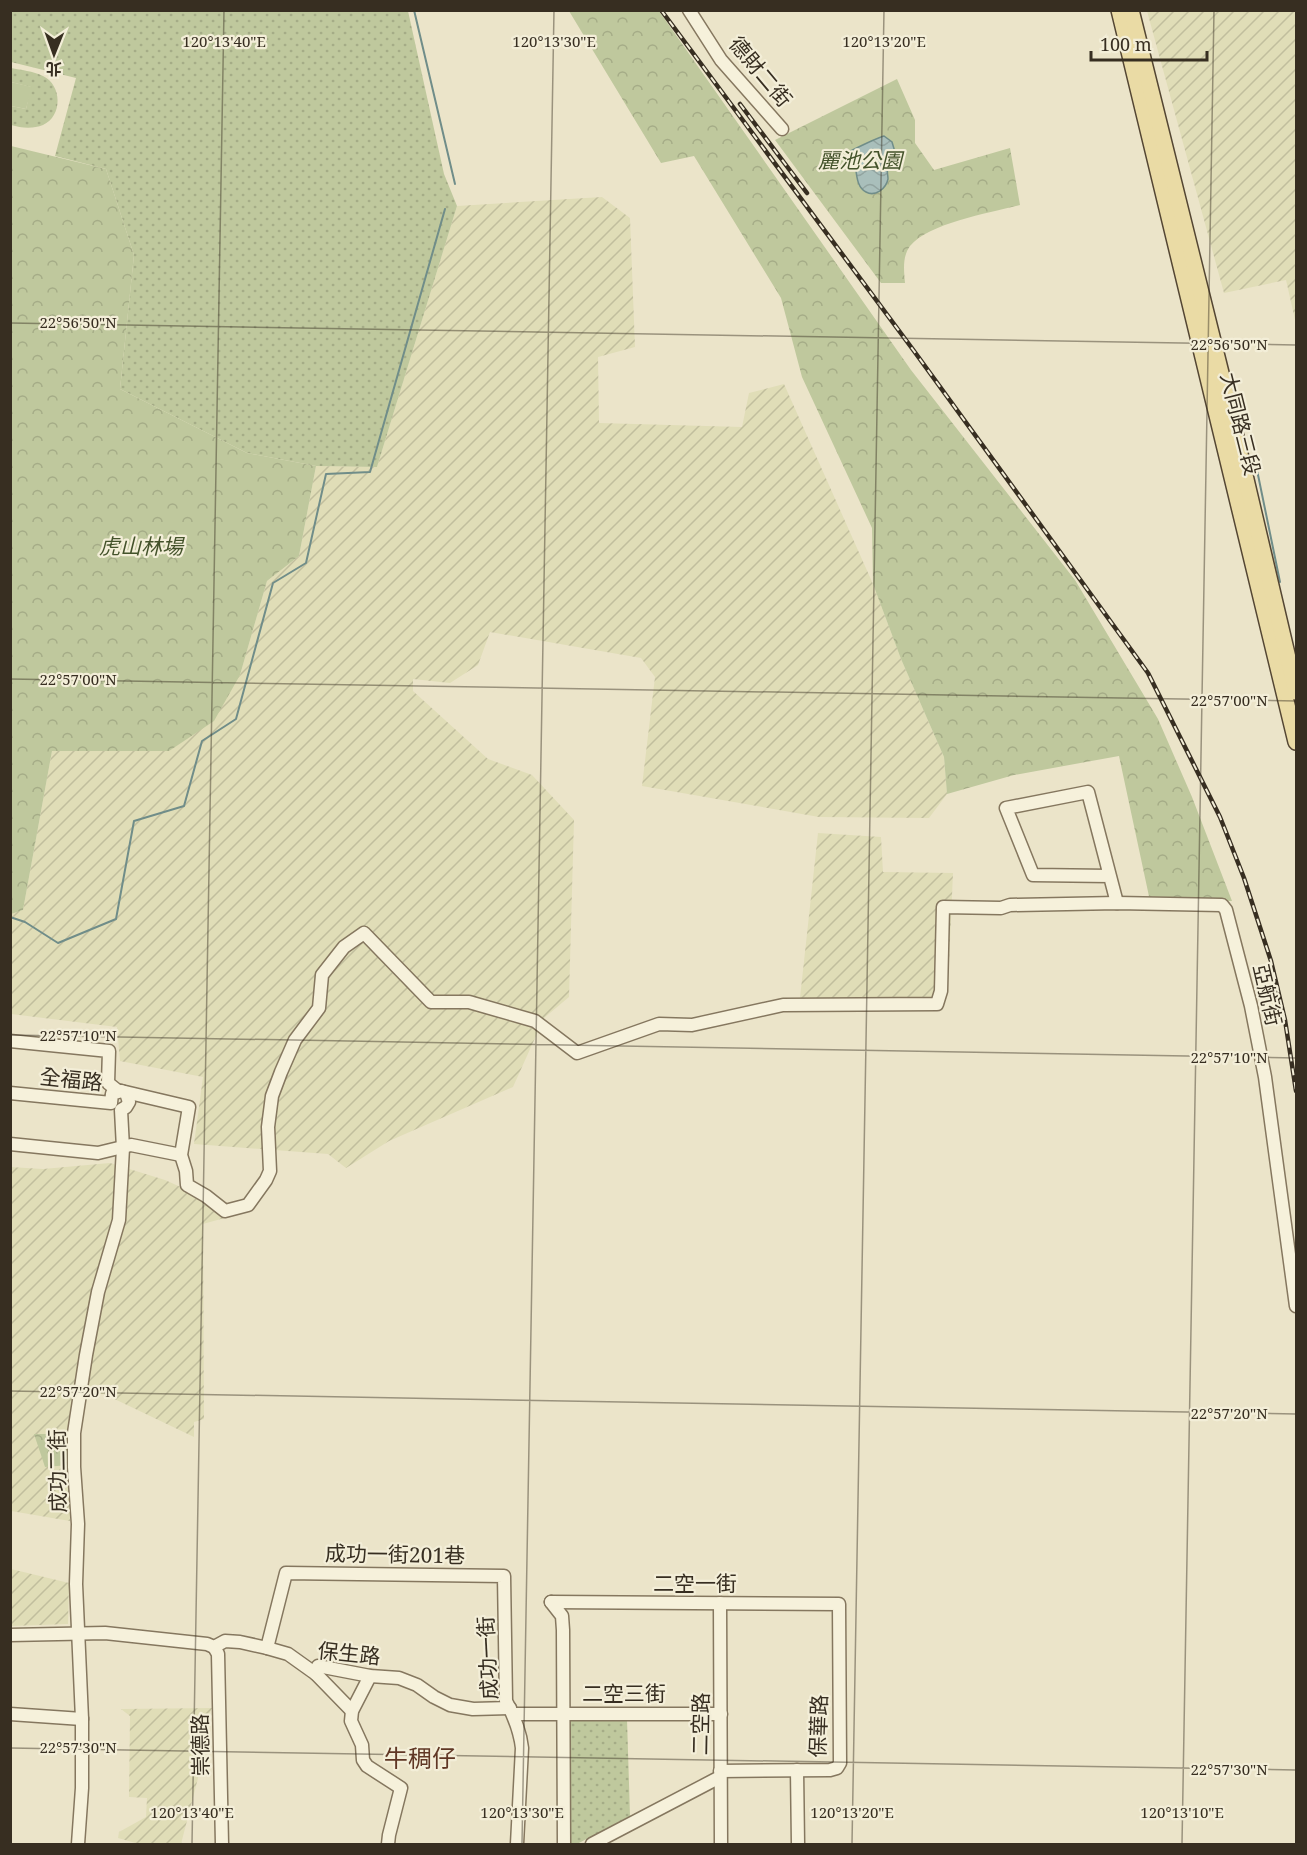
<svg xmlns="http://www.w3.org/2000/svg" width="1307" height="1855" font-family="'Noto Serif','Noto Sans TC',serif">
<style>
.farmland{fill:url(#farmland-furrows)}
.grass{fill:url(#grass-dots)}
.forest{fill:url(#forest-crowns)}
.pitch{fill:#bfc89d}
.water{fill:url(#water-waves);stroke:#708d89;stroke-width:1.5}
.lines{fill:none;stroke-linecap:round;stroke-linejoin:round}
.stream{stroke:#708d89;stroke-width:2}
.minor-casing{stroke:#85775f;stroke-width:15}
.major-casing{stroke:#544633;stroke-width:18}
.minor{stroke:#f6f1db;stroke-width:12}
.major{stroke:#eadba5;stroke-width:15}
.rail-casing{stroke:#372e21;stroke-width:4.5}
.rail{stroke:#f3eed8;stroke-width:2;stroke-dasharray:7;stroke-linecap:butt}
.ticks{fill:none;stroke:#372e21;stroke-width:1.5;stroke-opacity:0.45}
.labels{text-anchor:middle;stroke-width:4.5;stroke-linejoin:round;paint-order:stroke}
.street-label{font-size:21px;fill:#372e21;stroke:#f3eed8}
.park-label{font-size:21px;font-style:italic;fill:#43522a;stroke:#f3eed8}
.quarter-label{font-size:24px;fill:#603725;stroke:#f3eed8}
.ticks-label{font-size:15px;text-anchor:middle;fill:#372e21;stroke:#f3eed8;stroke-width:4.5;stroke-linejoin:round;paint-order:stroke}
</style>
<defs>
<pattern id="farmland-furrows" width="10" height="10" patternUnits="userSpaceOnUse" patternTransform="scale(1.5)"><rect width="10" height="10" fill="#e0ddb7"/><path d="M-1 1l2-2M0 10L10 0M9 11l2-2" fill="none" stroke="#c1be9d"/></pattern>
<pattern id="grass-dots" width="8" height="8" patternUnits="userSpaceOnUse" patternTransform="scale(1.5)"><rect width="8" height="8" fill="#bfc89d"/><path d="M2 2h.1M6 6h.1" fill="none" stroke="#a5ac87" stroke-width="1.8" stroke-linecap="round"/></pattern>
<pattern id="forest-crowns" width="20" height="18" patternUnits="userSpaceOnUse" patternTransform="scale(1.5)"><rect width="20" height="18" fill="#bfc89d"/><path d="M2 6a3 3 0 1 1 6 0M12 15a3 3 0 1 1 6 0" fill="none" stroke="#a5ac87"/></pattern>
<pattern id="water-waves" width="16" height="10" patternUnits="userSpaceOnUse" patternTransform="scale(1.5)"><rect width="16" height="10" fill="#a9bfbb"/><path d="M0 5q4-4 8 0t8 0" fill="none" stroke="#92a4a0"/></pattern>
</defs>
<rect width="100%" height="100%" fill="#ebe4c9"/>
<g class="farmland">
<path d="M1147,11H1296V324L1286,280L1224,293Z"/>
<path d="M602,197L630,218L635,347L598,357L599,423L742,427L749,393L784,384L873,584L901,659L944,757L947,794L929,818L819,817L642,786L655,677L641,658L490,632L478,665L450,683L413,679V691L488,759L532,775L574,820L569,997L544,1018L513,1087L389,1141L346,1168L328,1154L194,1144L203,1077L120,1061L117,1027L11,1014L10,914L23,910L52,751H169L240,675L267,581L299,556L316,466L377,467L457,206Z"/>
<path d="M818,833L881,837L883,872L953,873L948,986L940,1005L799,1007Z"/>
<path d="M110,1163L165,1180L203,1197L228,1217L203,1224L204,1419L194,1422V1437L104,1394L75,1395L70,1427V1521L11,1511L10,1167L43,1169Z"/>
<path d="M11,1569L69,1583L68,1624L11,1626Z"/>
<path d="M212,1708L196,1745L205,1751L181,1844H139L118,1838L119,1832L146,1817L147,1798L129,1797L130,1716L121,1709Z"/>
</g>
<g class="grass">
<path d="M11,11H408L444,174L457,206L377,467L316,466L247,453L120,389L134,255L106,169L55,156L76,78L11,62Z"/>
<path d="M11,68C21,70 33,71 43,76C62,85 63,116 43,125C33,129 21,128 11,125V106L26,109L31,87L11,82Z"/>
<path d="M568,1719H627L630,1816L577,1844H567Z"/>
</g>
<g class="forest">
<path d="M569,11H659L911,370L1075,580L1158,719L1192,797L1232,901H1150L1119,756L1014,775L947,794L944,757L901,659L873,584L872,528L802,377L781,298L694,156L661,163Z"/>
<path d="M897,79L915,120V143L934,170L1010,148L1020,205C990,213 929,223 910,246C902,257 904,271 905,283H881L775,140Z"/>
<path d="M11,146L106,169L134,255L120,389L247,453L316,466L299,556L267,581L240,675L214,721L169,751H52L23,910L11,914Z"/>
<path d="M34,1434H69V1465L45,1467Z"/>
</g>
<path class="pitch" d="M11,82L32,87L26,109L11,106Z"/>
<path class="water" d="M884,136L892,142L895,152C893,157 890,160 888,165C886,170 888,174 888,179C886,189 875,197 866,192C858,188 857,178 856,171L852,168L849,152C854,149 879,137 884,136Z"/>
<g class="lines">
<g class="stream">
<path d="M414,10L455,184"/>
<path d="M1257,470L1280,582"/>
<path d="M10,917L25,922L58,943L116,919L134,821L184,806L202,741L236,719L273,583L306,563L326,474L370,472L445,209"/>
</g>
<defs>
<g id="minor">
<path d="M689,10L721,60L782,129"/>
<path d="M1110,876L1033,875L1006,808L1088,792L1117,903"/>
<path d="M10,1041L109,1051L108,1083L118,1091"/>
<path d="M10,1093L111,1103L112,1094L121,1091L189,1107L181,1155L186,1171L187,1185L206,1196L225,1211L248,1205L266,1180L270,1171L268,1127L272,1096L281,1072L295,1040L319,1008L322,975L344,947L364,933L431,1002H469L535,1021L577,1053L659,1024L692,1025L783,1005L937,1004L941,991L943,907L1001,908L1010,905L1117,903L1222,905L1226,910L1251,1006L1265,1077L1296,1306"/>
<path d="M10,1144L98,1153L131,1145L181,1155"/>
<path d="M551,1602L839,1604L840,1763L837,1768L830,1770L720,1771"/>
<path d="M551,1602L562,1616L563,1630L564,1844"/>
<path d="M720,1603L721,1844"/>
<path d="M10,1635L105,1633L207,1644L214,1647L225,1641L240,1642L267,1648L288,1654L316,1674L318,1666L370,1676L399,1678L417,1685L434,1697L450,1705L473,1709L510,1708"/>
<path d="M214,1647L218,1654L222,1844"/>
<path d="M267,1648L286,1573L504,1576L506,1701C514,1716 520,1730 522,1748L517,1844"/>
<path d="M316,1674L352,1711"/>
<path d="M370,1676L352,1711L351,1721L362,1745L363,1760L367,1766L401,1788L389,1835L388,1844"/>
<path d="M10,1714L82,1719"/>
<path d="M513,1714H721"/>
<path d="M797,1770L798,1844"/>
<path d="M78,1844L82,1788V1719L76,1584L78,1524L74,1467V1433L86,1355L98,1292L119,1220L123,1148L121,1110L126,1107L129,1102L126,1093L121,1091"/>
<path d="M592,1844L720,1777"/>
</g>
<g id="major">
<path d="M1119,10L1296,742"/>
<path d="M1131,10L1221,373L1296,692"/>
</g>
</defs>
<use href="#minor" class="minor-casing"/>
<use href="#major" class="major-casing"/>
<use href="#minor" class="minor"/>
<use href="#major" class="major"/>
<defs>
<g id="rail">
<path d="M661,10L914,351L1148,673L1220,817L1244,878L1271,961L1285,1020L1296,1091"/>
<path d="M740,104L807,193"/>
</g>
</defs>
<use href="#rail" class="rail-casing"/>
<use href="#rail" class="rail"/>
</g>
<path class="ticks" d="M10,323L1296,345M10,679L1296,701M10,1035L1296,1058M10,1391L1296,1414M10,1748L1296,1770M192,1844L224,10M522,1844L554,10M852,1844L884,10M1182,1844L1214,10"/>
<g class="labels">
<g class="street-label">
<text transform="translate(760 72) rotate(50)" y="7">德財二街</text>
<text transform="translate(1240 424) rotate(76)" y="7">大同路三段</text>
<text transform="translate(1267 995) rotate(77)" y="7">亞航街</text>
<text transform="translate(71 1080) rotate(6)" y="7">全福路</text>
<text transform="translate(58 1471) rotate(-91)" y="7">成功二街</text>
<text transform="translate(395 1555) rotate(1)" y="7">成功一街201巷</text>
<text x="695" y="1591">二空一街</text>
<text transform="translate(349 1654) rotate(6)" y="7">保生路</text>
<text transform="translate(488 1658) rotate(-93)" y="7">成功一街</text>
<text x="624" y="1701">二空三街</text>
<text transform="translate(701 1724) rotate(-89)" y="7">二空路</text>
<text transform="translate(819 1726) rotate(-88)" y="7">保華路</text>
<text transform="translate(201 1745) rotate(-91)" y="7">崇德路</text>
</g>
<g class="park-label">
<text x="860" y="168">麗池公園</text>
<text x="141" y="554">虎山林場</text>
</g>
<g class="quarter-label">
<text x="420" y="1767">牛稠仔</text>
</g>
</g>
<g class="ticks-label">
<text x="224" y="47">120°13'40"E</text>
<text x="554" y="47">120°13'30"E</text>
<text x="884" y="47">120°13'20"E</text>
<text x="78" y="328">22°56'50"N</text>
<text x="1229" y="350">22°56'50"N</text>
<text x="78" y="685">22°57'00"N</text>
<text x="1229" y="706">22°57'00"N</text>
<text x="78" y="1041">22°57'10"N</text>
<text x="1229" y="1063">22°57'10"N</text>
<text x="78" y="1397">22°57'20"N</text>
<text x="1229" y="1419">22°57'20"N</text>
<text x="78" y="1753">22°57'30"N</text>
<text x="1229" y="1775">22°57'30"N</text>
<text x="192" y="1818">120°13'40"E</text>
<text x="522" y="1818">120°13'30"E</text>
<text x="852" y="1818">120°13'20"E</text>
<text x="1182" y="1818">120°13'10"E</text>
</g>
<rect width="1307" height="1855" fill="none" stroke="#372e21" stroke-width="24"/>
<g transform="translate(54 54) rotate(181)" stroke="#f3eed8" stroke-width="4.5" paint-order="stroke">
<path d="M0-4.5L10 22L0 15L-10 22Z" fill="#372e21"/>
<text y="-9" font-size="16" font-weight="bold" text-anchor="middle" fill="#372e21">北</text>
</g>
<path d="M1091 51v9h116v-9" fill="none" stroke="#372e21" stroke-width="3"/>
<text x="1100" y="51" font-size="18" fill="#372e21" stroke="#f3eed8" stroke-width="4.5" paint-order="stroke">100 m</text>
</svg>
